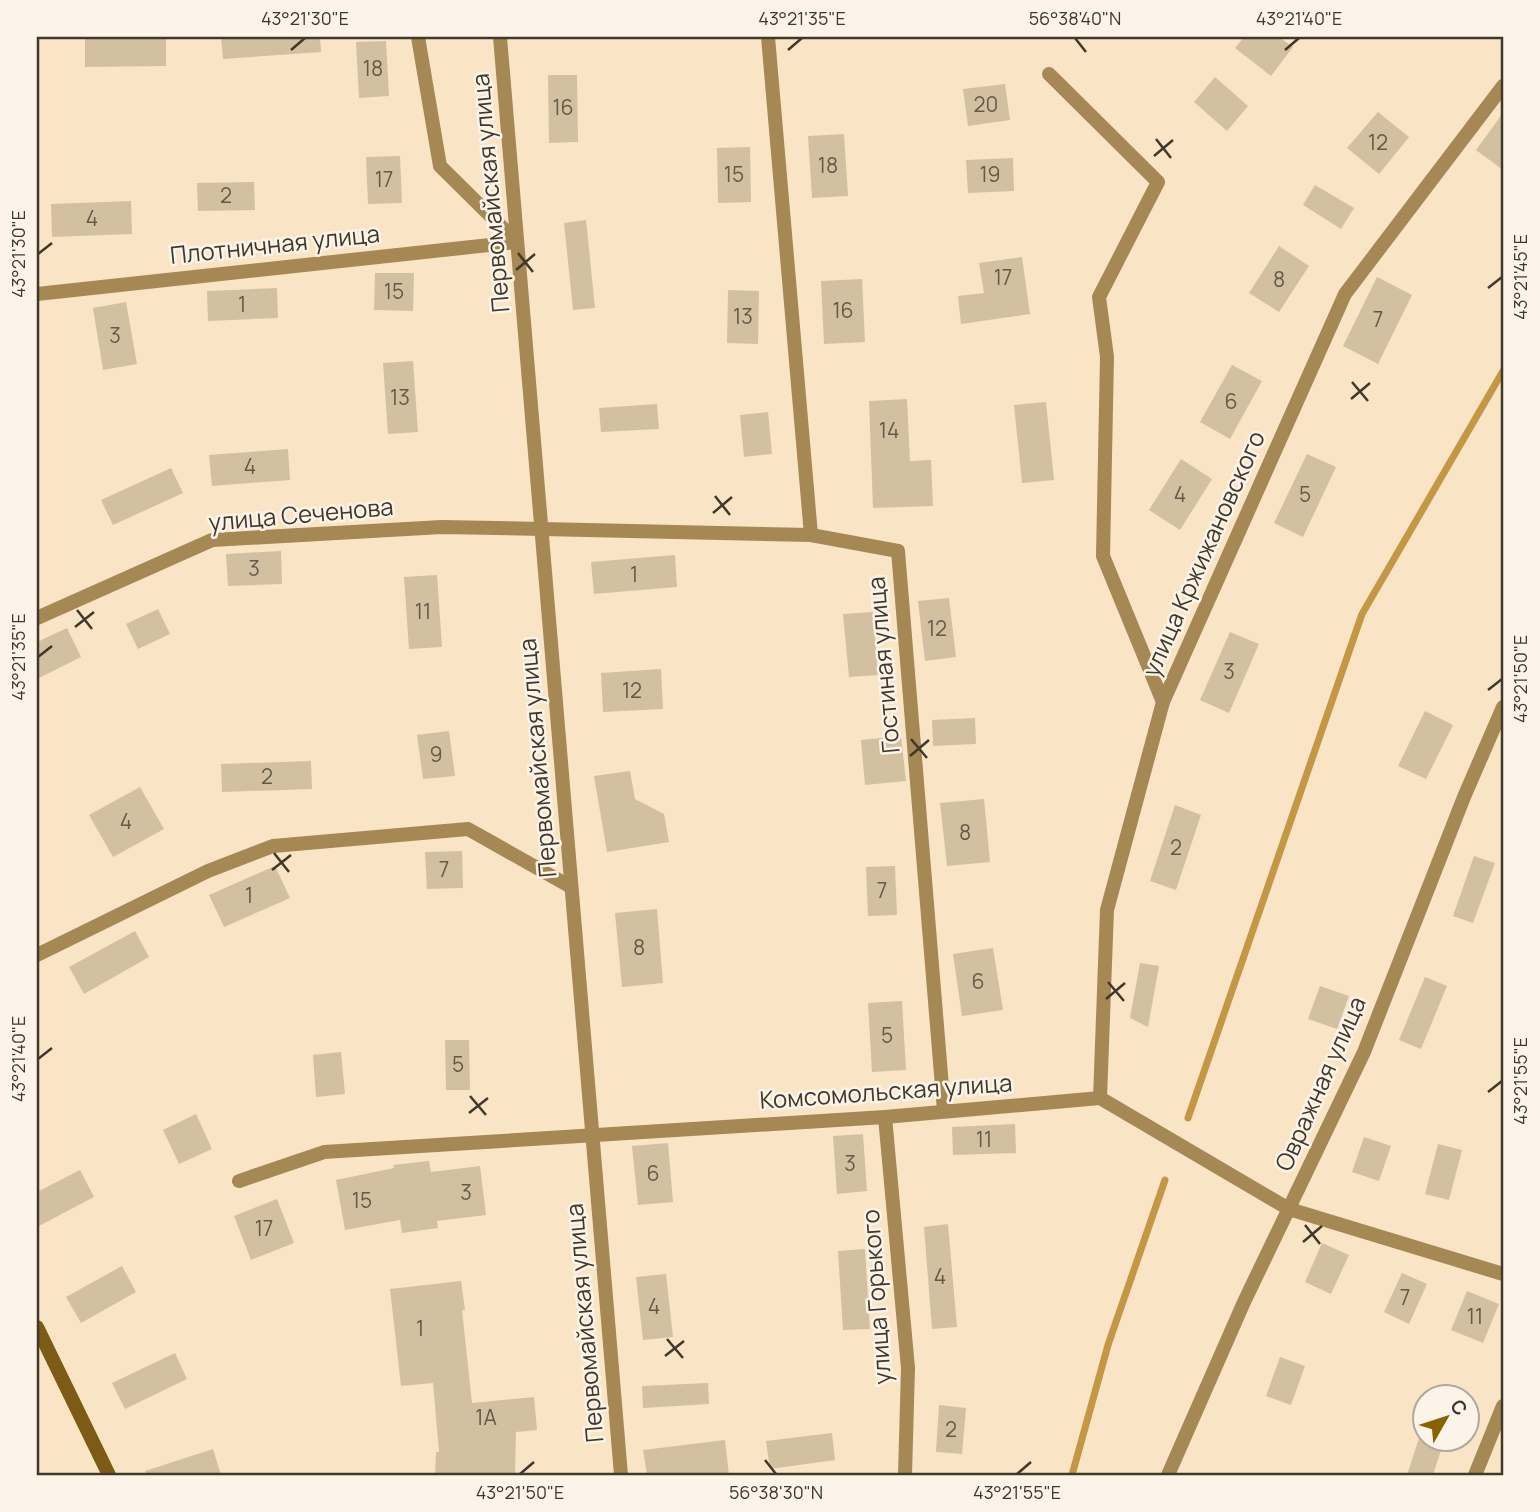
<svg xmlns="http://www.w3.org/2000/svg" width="1540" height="1512" font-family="Manrope,sans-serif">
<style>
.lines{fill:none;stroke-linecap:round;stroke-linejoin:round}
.stream{stroke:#c49744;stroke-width:7}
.building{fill:#d3c0a1}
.lane{stroke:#a68855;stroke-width:14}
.street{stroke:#a68855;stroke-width:14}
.secondary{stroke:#7e5b15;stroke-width:14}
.ticks{fill:none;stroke:#3f382b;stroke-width:2.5}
.labels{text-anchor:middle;stroke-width:5;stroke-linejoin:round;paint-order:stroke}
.number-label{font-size:21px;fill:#645a48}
.street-label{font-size:24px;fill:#3f382b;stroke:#fcf4e8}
.neatline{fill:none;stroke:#3f382b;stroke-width:2.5}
.ticks-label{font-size:18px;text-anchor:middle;fill:#3f382b}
</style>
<rect width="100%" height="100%" fill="#f9e5c6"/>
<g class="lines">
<g class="stream">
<path d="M1188,1118L1362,614L1503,371"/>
<path d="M1072,1475L1108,1345L1165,1180"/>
</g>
</g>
<g class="building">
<path d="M221,37H320L321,52L223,59Z"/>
<path d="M1244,37H1279L1293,47L1271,76L1235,48Z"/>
<path d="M166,38V66L85,67V39Z"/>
<path d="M386,41L389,96L359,98L356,42Z"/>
<path d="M548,75H577L578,142L549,143Z"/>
<path d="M1215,77L1248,106L1227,131L1194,102Z"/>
<path d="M1005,84L1010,120L968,126L963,89Z"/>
<path d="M1378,112L1409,137L1379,174L1347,148Z"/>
<path d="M1503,113V170L1476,150Z"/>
<path d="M844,134L848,196L812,198L808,136Z"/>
<path d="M750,147L751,202L718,203L717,148Z"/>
<path d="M400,156L402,203L368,204L366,157Z"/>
<path d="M1013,158L1014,191L968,193L966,160Z"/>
<path d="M254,182L255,210L198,211L197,183Z"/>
<path d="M1315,185L1354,208L1341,229L1303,205Z"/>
<path d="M131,201L132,234L52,237L51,204Z"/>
<path d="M586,220L595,308L573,310L564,223Z"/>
<path d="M1279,246L1309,266L1279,312L1249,293Z"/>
<path d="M1022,257L1030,314L961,324L958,296L984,293L979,263Z"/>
<path d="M375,273H414L413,311L374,310Z"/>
<path d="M1377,277L1412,295L1378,364L1343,346Z"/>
<path d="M862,279L865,342L824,344L821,281Z"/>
<path d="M277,288L278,318L208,321L207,291Z"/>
<path d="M728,290L759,291L758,344L727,343Z"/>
<path d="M126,302L137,364L103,370L93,308Z"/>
<path d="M413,361L418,432L388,434L383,363Z"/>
<path d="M1232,365L1262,381L1230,439L1200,422Z"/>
<path d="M907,399L910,461L931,460L933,506L873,508L869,401Z"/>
<path d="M1046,402L1054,480L1022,483L1014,405Z"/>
<path d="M657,404L659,429L601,432L599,408Z"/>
<path d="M768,412L772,454L744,457L740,415Z"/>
<path d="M288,449L290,480L212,486L209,455Z"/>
<path d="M1307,454L1336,467L1303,537L1274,523Z"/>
<path d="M1181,459L1212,479L1180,530L1149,510Z"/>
<path d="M171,468L183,493L113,525L101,500Z"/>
<path d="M281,551L282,584L228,586L226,554Z"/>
<path d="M675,555L677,587L594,594L591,562Z"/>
<path d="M437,575L442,647L409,649L404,577Z"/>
<path d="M949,598L956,657L925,661L918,601Z"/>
<path d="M158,609L170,634L138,649L126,624Z"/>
<path d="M873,612L878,675L849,677L843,614Z"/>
<path d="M67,628L81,657L37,679V642Z"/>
<path d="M1230,632L1259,644L1229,713L1200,700Z"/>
<path d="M661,669L663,709L603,712L601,673Z"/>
<path d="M1425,711L1453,725L1426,779L1398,766Z"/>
<path d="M975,718L976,744L933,746L932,720Z"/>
<path d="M449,731L455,776L423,779L417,735Z"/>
<path d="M901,736L906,781L865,785L861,740Z"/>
<path d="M311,761L312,789L222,792L221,764Z"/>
<path d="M630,771L635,799L664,814L669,842L607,852L594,776Z"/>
<path d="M140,787L164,829L113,857L89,815Z"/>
<path d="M984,799L990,862L947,866L940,803Z"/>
<path d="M1175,805L1201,815L1176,890L1150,881Z"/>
<path d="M462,851L463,888L427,889L425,852Z"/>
<path d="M1474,856L1495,863L1473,923L1453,916Z"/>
<path d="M275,866L290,898L224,927L209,895Z"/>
<path d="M895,866L897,915L868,916L866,867Z"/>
<path d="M657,909L663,983L622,987L615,913Z"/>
<path d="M135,931L149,957L84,994L69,967Z"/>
<path d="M993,948L1003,1010L962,1016L953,954Z"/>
<path d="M1140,963L1159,966L1148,1027L1130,1018Z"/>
<path d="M1425,977L1447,986L1421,1049L1399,1040Z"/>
<path d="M1320,986L1349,996L1337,1029L1308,1019Z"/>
<path d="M902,1001L906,1070L872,1072L868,1003Z"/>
<path d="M445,1040H469L470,1090H446Z"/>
<path d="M341,1052L345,1094L316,1097L313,1055Z"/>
<path d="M196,1114L212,1149L179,1164L163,1130Z"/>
<path d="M1015,1124L1016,1153L953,1155L952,1127Z"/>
<path d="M863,1134L867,1191L837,1194L833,1136Z"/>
<path d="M1364,1137L1391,1146L1379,1181L1352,1172Z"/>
<path d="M668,1143L673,1202L638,1205L632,1146Z"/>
<path d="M1438,1144L1462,1150L1449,1200L1425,1194Z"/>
<path d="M429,1161L431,1172L480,1166L486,1215L437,1221L438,1228L402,1233L400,1220L345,1230L336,1180L394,1168L393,1165Z"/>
<path d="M80,1170L94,1197L37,1227V1192Z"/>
<path d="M277,1199L294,1243L251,1260L234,1216Z"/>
<path d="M948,1224L957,1327L932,1329L924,1227Z"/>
<path d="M1322,1243L1349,1255L1331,1294L1305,1282Z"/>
<path d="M865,1249L870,1329L843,1330L838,1251Z"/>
<path d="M122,1266L136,1292L81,1323L66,1297Z"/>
<path d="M1402,1273L1427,1284L1409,1324L1384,1312Z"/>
<path d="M666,1274L673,1337L643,1340L636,1277Z"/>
<path d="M461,1281L465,1310H462L472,1403L534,1397L537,1430L516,1432L515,1475H435L436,1452H439L433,1383L401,1386L390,1289Z"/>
<path d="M1467,1291L1499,1304L1483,1343L1451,1330Z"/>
<path d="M175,1353L187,1379L125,1409L112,1383Z"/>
<path d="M1280,1357L1305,1366L1291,1405L1266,1396Z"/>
<path d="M708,1383L709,1404L643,1408L642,1386Z"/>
<path d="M939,1405L966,1408L962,1454L936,1452Z"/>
<path d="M832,1433L835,1460L770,1469L766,1441Z"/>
<path d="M1419,1438H1445L1433,1475H1407Z"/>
<path d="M725,1440L729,1475H647L643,1450Z"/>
<path d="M213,1449L221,1475H146L145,1471Z"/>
</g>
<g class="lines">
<path class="lane" d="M542,529L811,535"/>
<g class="street">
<path d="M418,37L440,166L517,242"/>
<path d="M500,37L621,1475"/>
<path d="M768,37L811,535L898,551L944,1111"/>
<path d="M1049,74L1158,182L1099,297L1107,357L1103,556L1163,702"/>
<path d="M37,294L517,242"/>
<path d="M37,618L212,540L442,527L542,529"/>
<path d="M37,955L208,871L273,846L468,829L571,887"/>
<path d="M1100,1098L1107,910L1163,702L1345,294L1503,86"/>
<path d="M885,1117L908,1368L905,1475"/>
<path d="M239,1181L324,1152L885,1117L1100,1098L1289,1209L1503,1274"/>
<path d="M1168,1475L1244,1302L1364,1052L1464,797L1503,707"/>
<path d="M1475,1475L1503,1406"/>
</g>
<path class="secondary" d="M37,1327L109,1475"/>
</g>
<path class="ticks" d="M1075,38L1086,52M291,50L305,38M788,50L802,38M1285,50L1299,38M1156,139L1171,158M1154,156L1173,140M518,253L533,272M38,254L52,243M516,270L535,254M1488,288L1502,277M1352,382L1368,401M1351,399L1370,383M715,496L730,515M713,513L732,497M77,610L92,629M75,627L94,612M38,657L52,646M1488,690L1502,679M911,739L927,758M910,756L929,740M274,853L289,872M272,870L291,855M1108,982L1124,1001M1106,999L1125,983M38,1059L52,1048M1488,1092L1502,1081M470,1096L486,1115M469,1113L488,1098M1305,1225L1320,1244M1303,1242L1322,1226M667,1339L683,1358M665,1356L684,1341M765,1460L776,1474M520,1474L534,1462M1017,1474L1031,1462"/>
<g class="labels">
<g class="number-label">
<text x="373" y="76">18</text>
<text x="986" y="112">20</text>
<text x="563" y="115">16</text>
<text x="1378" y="150">12</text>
<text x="828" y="173">18</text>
<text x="734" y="182">15</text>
<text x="990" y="182">19</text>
<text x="384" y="187">17</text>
<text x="226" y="203">2</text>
<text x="92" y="226">4</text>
<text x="1003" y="285">17</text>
<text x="1279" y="287">8</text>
<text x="394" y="299">15</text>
<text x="242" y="312">1</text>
<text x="843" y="318">16</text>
<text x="743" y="324">13</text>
<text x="1378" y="327">7</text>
<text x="115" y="343">3</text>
<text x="400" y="405">13</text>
<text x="1231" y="409">6</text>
<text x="889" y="438">14</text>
<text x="250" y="474">4</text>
<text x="1180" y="502">4</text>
<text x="1305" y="502">5</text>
<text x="254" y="576">3</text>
<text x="634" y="582">1</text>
<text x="423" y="619">11</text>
<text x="937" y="636">12</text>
<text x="1229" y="679">3</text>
<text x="632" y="698">12</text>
<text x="436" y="762">9</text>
<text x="267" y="784">2</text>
<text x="126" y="829">4</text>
<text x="965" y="840">8</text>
<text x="1176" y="855">2</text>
<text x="444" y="877">7</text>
<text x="882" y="898">7</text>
<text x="249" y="903">1</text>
<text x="639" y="955">8</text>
<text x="978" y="989">6</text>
<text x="887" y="1043">5</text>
<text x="458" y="1072">5</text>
<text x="984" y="1147">11</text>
<text x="850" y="1171">3</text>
<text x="653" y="1181">6</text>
<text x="466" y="1200">3</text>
<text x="362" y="1208">15</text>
<text x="264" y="1236">17</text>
<text x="940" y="1284">4</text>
<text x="1405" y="1305">7</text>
<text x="654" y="1314">4</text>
<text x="1475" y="1324">11</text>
<text x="420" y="1336">1</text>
<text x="486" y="1425">1А</text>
<text x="951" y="1437">2</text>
</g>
<g class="street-label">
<text transform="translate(491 193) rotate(-95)" y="8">Первомайская улица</text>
<text transform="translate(275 245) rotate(-6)" y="8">Плотничная улица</text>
<text transform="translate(301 515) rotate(-5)" y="8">улица Сеченова</text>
<text transform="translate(1204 554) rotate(-66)" y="8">улица Кржижановского</text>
<text transform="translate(884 665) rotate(-95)" y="8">Гостиная улица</text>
<text transform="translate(538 758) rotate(-95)" y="8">Первомайская улица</text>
<text transform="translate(1321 1084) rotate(-66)" y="8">Овражная улица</text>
<text transform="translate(886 1092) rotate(-4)" y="8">Комсомольская улица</text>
<text transform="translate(877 1297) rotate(-94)" y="8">улица Горького</text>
<text transform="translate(585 1323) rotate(-95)" y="8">Первомайская улица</text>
</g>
</g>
<rect width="1540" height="1512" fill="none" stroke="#fcf4e8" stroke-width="77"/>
<g transform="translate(1446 1418) rotate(51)"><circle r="33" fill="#fcf4e8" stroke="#b0a99c" stroke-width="2"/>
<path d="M0-5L12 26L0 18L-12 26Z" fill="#8a6101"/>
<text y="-10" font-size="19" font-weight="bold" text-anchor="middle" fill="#3f382b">С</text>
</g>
<rect x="38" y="38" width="1464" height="1436" class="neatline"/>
<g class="ticks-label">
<text x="305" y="25">43°21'30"E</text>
<text x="802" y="25">43°21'35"E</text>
<text x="1075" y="25">56°38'40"N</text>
<text x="1299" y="25">43°21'40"E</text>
<text transform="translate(19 254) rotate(-90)" y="6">43°21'30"E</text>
<text transform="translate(1521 277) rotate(-90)" y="6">43°21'45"E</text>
<text transform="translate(19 657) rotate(-90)" y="6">43°21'35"E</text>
<text transform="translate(1521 679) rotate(-90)" y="6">43°21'50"E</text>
<text transform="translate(19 1059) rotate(-90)" y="6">43°21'40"E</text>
<text transform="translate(1521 1081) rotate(-90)" y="6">43°21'55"E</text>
<text x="520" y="1499">43°21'50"E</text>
<text x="776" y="1499">56°38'30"N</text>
<text x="1017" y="1499">43°21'55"E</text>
</g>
</svg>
